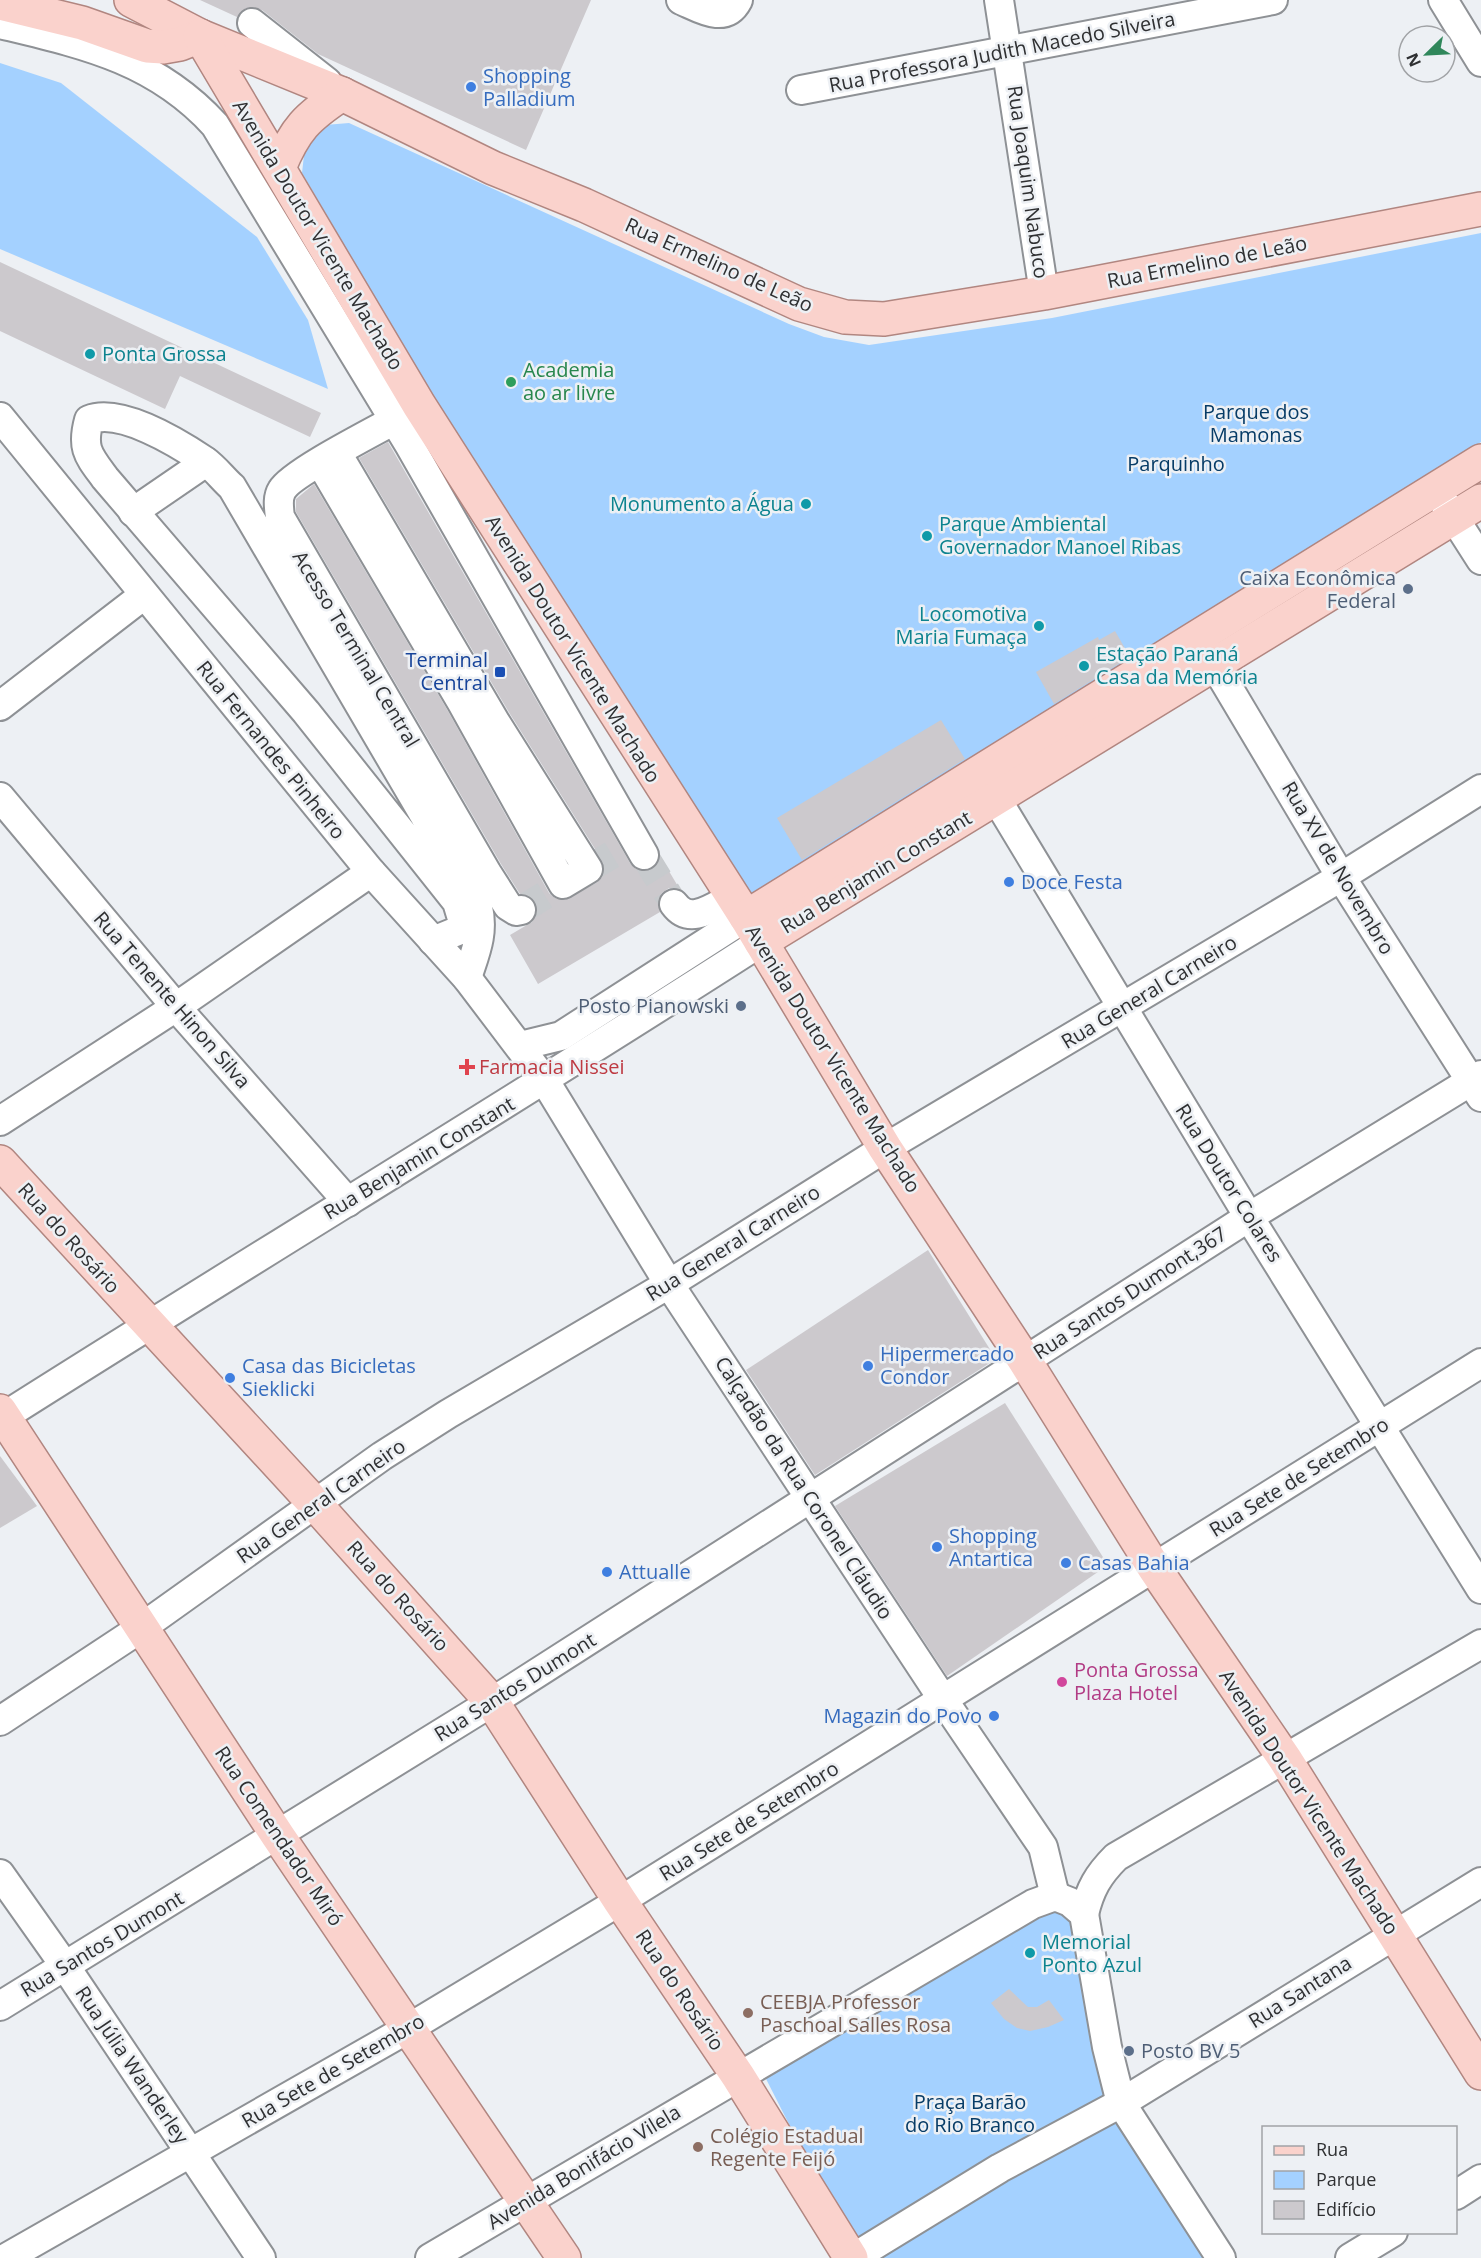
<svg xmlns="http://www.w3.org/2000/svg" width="1481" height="2258" font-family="'Open Sans',sans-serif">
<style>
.green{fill:#a4d1ff}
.building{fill:#ccc9cd}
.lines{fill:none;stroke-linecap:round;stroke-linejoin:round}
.minor-tunnel{stroke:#c7cacd;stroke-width:28;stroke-dasharray:28 14;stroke-linecap:butt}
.minor-casing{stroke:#8e9195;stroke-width:32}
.major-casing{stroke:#b18680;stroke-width:36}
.minor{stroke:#fff;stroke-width:28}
.major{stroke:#fad2cc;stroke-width:33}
.shop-dot{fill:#3f7fe0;stroke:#edf0f4;stroke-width:2}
.culture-dot{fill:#0f9aa8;stroke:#edf0f4;stroke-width:2}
.leisure-dot{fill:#2e9e5b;stroke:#edf0f4;stroke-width:2}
.service-dot{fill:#5c6f8a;stroke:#edf0f4;stroke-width:2}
.transit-dot{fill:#1a4fb4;stroke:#edf0f4;stroke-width:2}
.health-dot{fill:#e0444e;stroke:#edf0f4;stroke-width:2}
.hotel-dot{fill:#d1479c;stroke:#edf0f4;stroke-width:2}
.education-dot{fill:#8d6e63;stroke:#edf0f4;stroke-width:2}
.labels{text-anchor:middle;stroke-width:5;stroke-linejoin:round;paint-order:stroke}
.street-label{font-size:20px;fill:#2f3032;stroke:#edf0f4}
.shop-label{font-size:20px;fill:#366cbe;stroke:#edf0f4;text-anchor:start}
.culture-label{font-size:20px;fill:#0d838f;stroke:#edf0f4;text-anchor:start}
.leisure-label{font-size:20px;fill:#27864d;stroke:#edf0f4;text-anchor:start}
.park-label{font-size:20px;fill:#073c67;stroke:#edf0f4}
.service-label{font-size:20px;fill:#4e5e75;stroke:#edf0f4;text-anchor:end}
.transit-label{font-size:20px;fill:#164399;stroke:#edf0f4;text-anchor:end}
.health-label{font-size:20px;fill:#be3a42;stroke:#edf0f4;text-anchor:start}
.hotel-label{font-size:20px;fill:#b23c85;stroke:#edf0f4;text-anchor:start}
.education-label{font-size:20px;fill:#785e54;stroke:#edf0f4;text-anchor:start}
</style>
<rect width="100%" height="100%" fill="#edf0f4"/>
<g class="green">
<path d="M0,63L61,83L257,237L308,320L328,389L0,249Z"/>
<path d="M349,123L789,324L824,337L869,345L1052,318L1481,233V442L751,902L428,388L302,173L305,146L325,125Z"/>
<path d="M1051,1900L1080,1917L1104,2049L1218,2258H857L761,2069Z"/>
</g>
<g class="building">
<path d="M200,0H591L526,150L318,54L262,10L246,8L237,17Z"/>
<path d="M0,262L321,413L310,437L180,376L165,409L0,331Z"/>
<path d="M388,442L630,863L636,869L645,871L653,869L660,856L679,888H669L662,893L658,900L660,912L538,984L510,935L532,922L537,907L534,900L520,894L501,864L296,512V499L314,484L448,711L549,893L555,898L564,900L596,883L603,876L602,860L510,714L359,458Z"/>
<path d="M1115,631L1130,657L1054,704L1036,672L1098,637L1099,640Z"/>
<path d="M941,720L965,759L802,860L777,818Z"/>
<path d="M928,1250L996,1359L815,1475L746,1370Z"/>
<path d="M1005,1403L1108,1565L947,1676L835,1506Z"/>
<path d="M0,1456L37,1506L0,1528Z"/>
<path d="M1009,1989L1028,2007H1037L1049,2000L1064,2020L1048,2027L1030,2031L1017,2028L1004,2019L991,2003Z"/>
</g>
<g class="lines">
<g class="minor-tunnel">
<path d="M644,855L674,904"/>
<path d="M588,869L630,844"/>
<path d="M521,910L563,884"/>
</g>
<defs>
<g id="minor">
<path d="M681,0C700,8 725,25 738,0"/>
<path d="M999,0L1044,293"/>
<path d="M1443,0L1481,62"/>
<path d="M252,23L327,82"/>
<path d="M0,24C83,44 155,59 215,125L410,446L644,855"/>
<path d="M801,90L1273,0"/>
<path d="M409,412C385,426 292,472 282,490C277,498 279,508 280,517L487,873L508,906L516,911L521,910"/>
<path d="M0,417L371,872L467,978L545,1081L669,1284L944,1701L1043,1847L1055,1896"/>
<path d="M320,462L462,703L563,884L588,869L496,723L337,453"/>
<path d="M1442,499L1481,560"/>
<path d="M133,512L206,462"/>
<path d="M1204,647L1341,877L1481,1097"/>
<path d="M0,706L144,595"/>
<path d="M985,780L1249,1217L1481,1589"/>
<path d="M0,797L176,1007L348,1202"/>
<path d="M674,904C690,926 713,907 733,897"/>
<path d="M433,941L460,930L463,922L457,902L306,712L105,478C89,456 81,449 89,420C120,407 178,443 205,461C215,468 223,479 232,487L478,907C484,934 475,953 467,978"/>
<path d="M520,1046L561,1036L746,917"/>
<path d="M0,1121L176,1007L371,872"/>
<path d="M0,1419C252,1259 509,1104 761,942"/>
<path d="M0,1721L141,1628L382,1456L448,1414L669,1284L885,1148L1341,877L1481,789"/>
<path d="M0,1874L65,1966L261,2258"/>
<path d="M1084,1914C1090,1889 1098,1875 1116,1857L1481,1644"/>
<path d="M0,2006L492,1702L1249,1217L1481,1075"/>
<path d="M1456,2195L1481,2179"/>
<path d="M6,2258L409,2028L620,1901L1481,1363"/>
<path d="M430,2258L1033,1904L1055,1896L1070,1902L1084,1914L1107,2047L1121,2103L1221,2258"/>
<path d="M853,2258L1000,2168L1121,2103L1481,1882"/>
<path d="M1350,2258L1393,2232"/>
</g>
<g id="major">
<path d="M131,0L200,36L342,94L493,168L584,205L799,304L845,317L884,319L1044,293L1481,209"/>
<path d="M0,3L82,23L147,46L163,47L180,44L200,36"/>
<path d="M200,36L419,405L746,917L885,1148L1025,1361L1155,1569L1285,1759L1481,2073"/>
<path d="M279,168C295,129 307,117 342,94"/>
<path d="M746,917L1481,461"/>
<path d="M761,942L1481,501"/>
<path d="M0,1162L316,1505L492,1702L620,1901L738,2076L851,2258"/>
<path d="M0,1411L278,1836L564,2258"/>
</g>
</defs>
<use href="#minor" class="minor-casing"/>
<use href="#major" class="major-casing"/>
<use href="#minor" class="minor"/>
<use href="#major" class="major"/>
</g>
<g class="shop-dot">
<circle cx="471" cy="87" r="6"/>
<circle cx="1009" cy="882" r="6"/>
<circle cx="868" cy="1366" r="6"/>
<circle cx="230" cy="1378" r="6"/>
<circle cx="937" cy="1547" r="6"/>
<circle cx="1066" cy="1563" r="6"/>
<circle cx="607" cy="1572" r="6"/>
<circle cx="994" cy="1716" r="6"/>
</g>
<g class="culture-dot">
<circle cx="90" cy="354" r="6"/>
<circle cx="806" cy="504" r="6"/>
<circle cx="927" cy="536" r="6"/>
<circle cx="1039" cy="626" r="6"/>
<circle cx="1084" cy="666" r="6"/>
<circle cx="1030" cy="1953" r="6"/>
</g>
<circle class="leisure-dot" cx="511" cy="382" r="6"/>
<g class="service-dot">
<circle cx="1408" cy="589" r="6"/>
<circle cx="741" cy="1006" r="6"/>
<circle cx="1129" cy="2051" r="6"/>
</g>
<rect class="transit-dot" x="494" y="666" width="12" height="12" rx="3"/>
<path class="health-dot" d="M464 1058h6v6h6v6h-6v6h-6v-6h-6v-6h6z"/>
<circle class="hotel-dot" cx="1062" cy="1682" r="6"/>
<g class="education-dot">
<circle cx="748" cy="2013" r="6"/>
<circle cx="698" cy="2147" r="6"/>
</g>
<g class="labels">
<g class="street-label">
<text transform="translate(1002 52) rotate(-11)" y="7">Rua Professora Judith Macedo Silveira</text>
<text transform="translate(1028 182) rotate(82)" y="7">Rua Joaquim Nabuco</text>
<text transform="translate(318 235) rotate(59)" y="7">Avenida Doutor Vicente Machado</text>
<text transform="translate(1207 262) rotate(-11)" y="7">Rua Ermelino de Leão</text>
<text transform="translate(719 265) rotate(24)" y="7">Rua Ermelino de Leão</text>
<text transform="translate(356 649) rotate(59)" y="7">Acesso Terminal Central</text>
<text transform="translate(573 649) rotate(58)" y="7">Avenida Doutor Vicente Machado</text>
<text transform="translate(271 750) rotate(51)" y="7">Rua Fernandes Pinheiro</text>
<text transform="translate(1338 868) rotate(59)" y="7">Rua XV de Novembro</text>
<text transform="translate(876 872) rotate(-31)" y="7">Rua Benjamin Constant</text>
<text transform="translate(1149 992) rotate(-31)" y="7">Rua General Carneiro</text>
<text transform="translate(172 1000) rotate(49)" y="7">Rua Tenente Hinon Silva</text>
<text transform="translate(833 1059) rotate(58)" y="7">Avenida Doutor Vicente Machado</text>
<text transform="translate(419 1158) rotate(-31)" y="7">Rua Benjamin Constant</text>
<text transform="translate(1229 1183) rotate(58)" y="7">Rua Doutor Colares</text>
<text transform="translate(69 1238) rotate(48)" y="7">Rua do Rosário</text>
<text transform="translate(733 1243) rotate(-32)" y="7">Rua General Carneiro</text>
<text transform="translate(1130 1293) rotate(-33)" y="7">Rua Santos Dumont,367</text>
<text transform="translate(1299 1477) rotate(-32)" y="7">Rua Sete de Setembro</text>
<text transform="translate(804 1488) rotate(57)" y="7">Calçadão da Rua Coronel Cláudio</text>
<text transform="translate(321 1501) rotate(-35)" y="7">Rua General Carneiro</text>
<text transform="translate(398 1596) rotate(48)" y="7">Rua do Rosário</text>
<text transform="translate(515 1687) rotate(-32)" y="7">Rua Santos Dumont</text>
<text transform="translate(1309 1802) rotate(57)" y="7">Avenida Doutor Vicente Machado</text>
<text transform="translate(749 1821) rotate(-32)" y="7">Rua Sete de Setembro</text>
<text transform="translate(279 1836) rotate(56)" y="7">Rua Comendador Miró</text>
<text transform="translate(102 1944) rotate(-31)" y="7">Rua Santos Dumont</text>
<text transform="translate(680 1990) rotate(56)" y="7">Rua do Rosário</text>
<text transform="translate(1300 1992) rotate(-32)" y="7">Rua Santana</text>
<text transform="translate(132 2065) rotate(56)" y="7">Rua Júlia Wanderley</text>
<text transform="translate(333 2071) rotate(-30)" y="7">Rua Sete de Setembro</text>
<text transform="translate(584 2167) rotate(-31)" y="7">Avenida Bonifácio Vilela</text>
</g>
<g class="shop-label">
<text x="483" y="83">Shopping<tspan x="483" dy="23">Palladium</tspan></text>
<text x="1021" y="889">Doce Festa</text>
<text x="880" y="1361">Hipermercado<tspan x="880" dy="23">Condor</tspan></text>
<text x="242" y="1373">Casa das Bicicletas<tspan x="242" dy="23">Sieklicki</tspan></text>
<text x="949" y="1543">Shopping<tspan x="949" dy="23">Antartica</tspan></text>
<text x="1078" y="1570">Casas Bahia</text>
<text x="619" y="1579">Attualle</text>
<text x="982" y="1723" text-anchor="end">Magazin do Povo</text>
</g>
<g class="culture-label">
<text x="102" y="361">Ponta Grossa</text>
<text x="794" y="511" text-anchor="end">Monumento a Água</text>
<text x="939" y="531">Parque Ambiental<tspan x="939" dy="23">Governador Manoel Ribas</tspan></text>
<text x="1027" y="621" text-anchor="end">Locomotiva<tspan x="1027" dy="23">Maria Fumaça</tspan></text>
<text x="1096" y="661">Estação Paraná<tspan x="1096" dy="23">Casa da Memória</tspan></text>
<text x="1042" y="1949">Memorial<tspan x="1042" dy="23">Ponto Azul</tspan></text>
</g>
<g class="leisure-label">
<text x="523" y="377">Academia<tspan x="523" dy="23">ao ar livre</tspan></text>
</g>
<g class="park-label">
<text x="1256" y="419">Parque dos<tspan x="1256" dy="23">Mamonas</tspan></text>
<text x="1176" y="471">Parquinho</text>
<text x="970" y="2109">Praça Barão<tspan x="970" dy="23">do Rio Branco</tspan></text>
</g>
<g class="service-label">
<text x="1396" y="585">Caixa Econômica<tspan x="1396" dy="23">Federal</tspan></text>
<text x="729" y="1013">Posto Pianowski</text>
<text x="1141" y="2058" text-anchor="start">Posto BV 5</text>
</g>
<g class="transit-label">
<text x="488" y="667">Terminal<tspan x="488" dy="23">Central</tspan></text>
</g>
<g class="health-label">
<text x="479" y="1074">Farmacia Nissei</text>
</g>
<g class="hotel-label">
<text x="1074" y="1677">Ponta Grossa<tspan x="1074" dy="23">Plaza Hotel</tspan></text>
</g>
<g class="education-label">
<text x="760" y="2009">CEEBJA Professor<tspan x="760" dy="23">Paschoal Salles Rosa</tspan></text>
<text x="710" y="2143">Colégio Estadual<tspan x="710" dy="23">Regente Feijó</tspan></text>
</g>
</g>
<rect x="1262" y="2126" width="195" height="108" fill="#edf0f4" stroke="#a1a3a6" stroke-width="1.5"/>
<rect x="1274" y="2146" width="30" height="9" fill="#fad2cc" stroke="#a1a3a6" stroke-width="1.5"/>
<text x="1316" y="2156" font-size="18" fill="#2f3032">Rua</text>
<rect x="1274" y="2171" width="30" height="18" fill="#a4d1ff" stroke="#a1a3a6" stroke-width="1.5"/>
<text x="1316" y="2186" font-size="18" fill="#2f3032">Parque</text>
<rect x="1274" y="2201" width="30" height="18" fill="#ccc9cd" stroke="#a1a3a6" stroke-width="1.5"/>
<text x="1316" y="2216" font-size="18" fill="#2f3032">Edifício</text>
<g transform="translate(1427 54) rotate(246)"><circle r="28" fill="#edf0f4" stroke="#a1a3a6" stroke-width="1.5"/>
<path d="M0-4.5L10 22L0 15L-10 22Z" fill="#30875b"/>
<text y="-9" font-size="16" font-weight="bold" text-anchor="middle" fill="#2f3032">N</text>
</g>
</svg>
